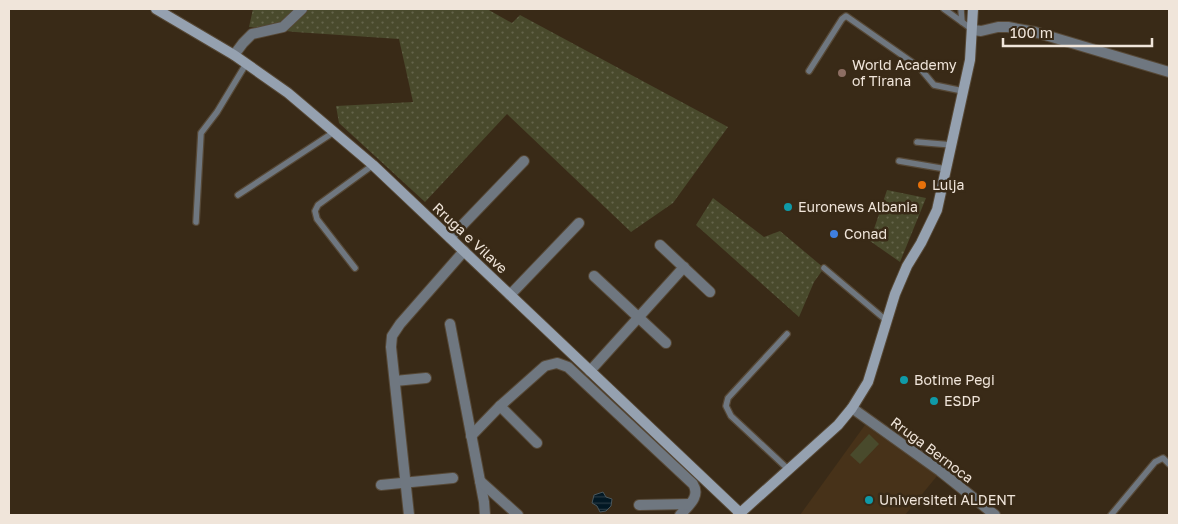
<svg xmlns="http://www.w3.org/2000/svg" width="1178" height="524" font-family="'Golos Text',sans-serif">
<style>
.built{fill:#473219}
.green{fill:url(#green-dots)}
.pitch{fill:#494a2c}
.water{fill:url(#water-rules);stroke:#49565b}
.lines{fill:none;stroke-linecap:round;stroke-linejoin:round}
.lane-casing{stroke:#564836;stroke-width:8}
.street-casing{stroke:#564836;stroke-width:12}
.secondary-casing{stroke:#564836;stroke-width:12}
.lane{stroke:#6f7780;stroke-width:5.5}
.street{stroke:#6f7780;stroke-width:10}
.secondary{stroke:#95a1b0;stroke-width:10}
.education-dot{fill:#8d6e63;stroke:#392a17;stroke-width:2}
.food-dot{fill:#e8710a;stroke:#392a17;stroke-width:2}
.culture-dot{fill:#0f9aa8;stroke:#392a17;stroke-width:2}
.shop-dot{fill:#3f7fe0;stroke:#392a17;stroke-width:2}
.labels{text-anchor:middle;stroke-width:5;stroke-linejoin:round;paint-order:stroke}
.poi-label{font-size:14px;fill:#f0e5da;stroke:#392a17;text-anchor:start}
.street-label{font-size:14px;fill:#f0e5da;stroke:#392a17}
</style>
<defs>
<pattern id="green-dots" width="8" height="8" patternUnits="userSpaceOnUse" patternTransform="scale(1.25)"><rect width="8" height="8" fill="#494a2c"/><path d="M2 2h.1M6 6h.1" fill="none" stroke="#64644a" stroke-width="1.8" stroke-linecap="round"/></pattern>
<pattern id="water-rules" width="6" height="5" patternUnits="userSpaceOnUse" patternTransform="scale(1.25)"><rect width="6" height="5" fill="#021824"/><path d="M0 2.5h6" fill="none" stroke="#273943"/></pattern>
</defs>
<rect width="100%" height="100%" fill="#392a17"/>
<path class="built" d="M865,425L937,476L905,515H800Z"/>
<g class="green">
<path d="M253,9H487L512,23L520,15L728,127L673,203L631,232L507,114L425,202L339,123L336,106L413,102L399,39L295,32L249,27Z"/>
<path d="M887,190L926,198L900,262L870,241Z"/>
<path d="M713,198L764,237L780,231L824,268L814,282L799,317L696,225Z"/>
</g>
<path class="pitch" d="M869,434L879,444L860,464L850,455Z"/>
<path class="water" d="M603,492L606,497L612,499L611,506L606,511L600,512L597,506L592,503L594,495Z"/>
<g class="lines">
<defs>
<g id="lane">
<path d="M944,9L962,22"/>
<path d="M961,9L962,22L973,30"/>
<path d="M809,71L842,19L846,16L919,67L934,85L963,91"/>
<path d="M917,142L952,145"/>
<path d="M899,161L946,169"/>
<path d="M238,195L334,132"/>
<path d="M196,222L201,133L217,112L246,64"/>
<path d="M355,268L317,219L315,211L318,205L373,165"/>
<path d="M824,268L887,321"/>
<path d="M787,334L728,398L726,406L731,416L789,470"/>
<path d="M1111,515L1155,462L1163,458L1169,464"/>
</g>
<g id="street">
<path d="M973,30L981,31L998,27H1008L1035,32L1169,72"/>
<path d="M234,55L243,43L252,34L283,27L302,9"/>
<path d="M450,238L524,161"/>
<path d="M660,245L710,292"/>
<path d="M594,276L666,343"/>
<path d="M510,295L579,223"/>
<path d="M450,324L484,502L485,515"/>
<path d="M590,371L684,267"/>
<path d="M395,381L426,378"/>
<path d="M500,406L537,443"/>
<path d="M852,408L940,471L995,515"/>
<path d="M471,436L500,406L545,366L557,363L568,367L693,484C701,497 688,506 680,515"/>
<path d="M480,481L518,515"/>
<path d="M381,485L453,478"/>
<path d="M639,505L689,504"/>
<path d="M409,515L391,347L392,336L400,324L464,251"/>
</g>
<g id="secondary">
<path d="M156,9L234,55L288,93L373,165L740,513"/>
<path d="M738,515L838,425L852,408L868,382L895,294L907,266L921,243L937,210L970,60L973,9"/>
</g>
</defs>
<use href="#lane" class="lane-casing"/>
<use href="#street" class="street-casing"/>
<use href="#secondary" class="secondary-casing"/>
<use href="#lane" class="lane"/>
<use href="#street" class="street"/>
<use href="#secondary" class="secondary"/>
</g>
<circle class="education-dot" cx="842" cy="73" r="5"/>
<circle class="food-dot" cx="922" cy="185" r="5"/>
<g class="culture-dot">
<circle cx="788" cy="207" r="5"/>
<circle cx="904" cy="380" r="5"/>
<circle cx="934" cy="401" r="5"/>
<circle cx="869" cy="500" r="5"/>
</g>
<circle class="shop-dot" cx="834" cy="234" r="5"/>
<g class="labels">
<g class="poi-label">
<text x="852" y="70">World Academy<tspan x="852" dy="16">of Tirana</tspan></text>
<text x="932" y="190">Lulja</text>
<text x="798" y="212">Euronews Albania</text>
<text x="844" y="239">Conad</text>
<text x="914" y="385">Botime Pegi</text>
<text x="944" y="406">ESDP</text>
<text x="879" y="505">Universiteti ALDENT</text>
</g>
<g class="street-label">
<text transform="translate(470 238) rotate(43)" y="5">Rruga e Vilave</text>
<text transform="translate(932 450) rotate(37)" y="5">Rruga Bernoca</text>
</g>
</g>
<rect width="1178" height="524" fill="none" stroke="#f0e5da" stroke-width="20"/>
<path d="M1003 38v8h149v-8" fill="none" stroke="#f0e5da" stroke-width="2.5"/>
<text x="1010" y="38" font-size="15" fill="#f0e5da" stroke="#392a17" stroke-width="4" paint-order="stroke">100 m</text>
</svg>
